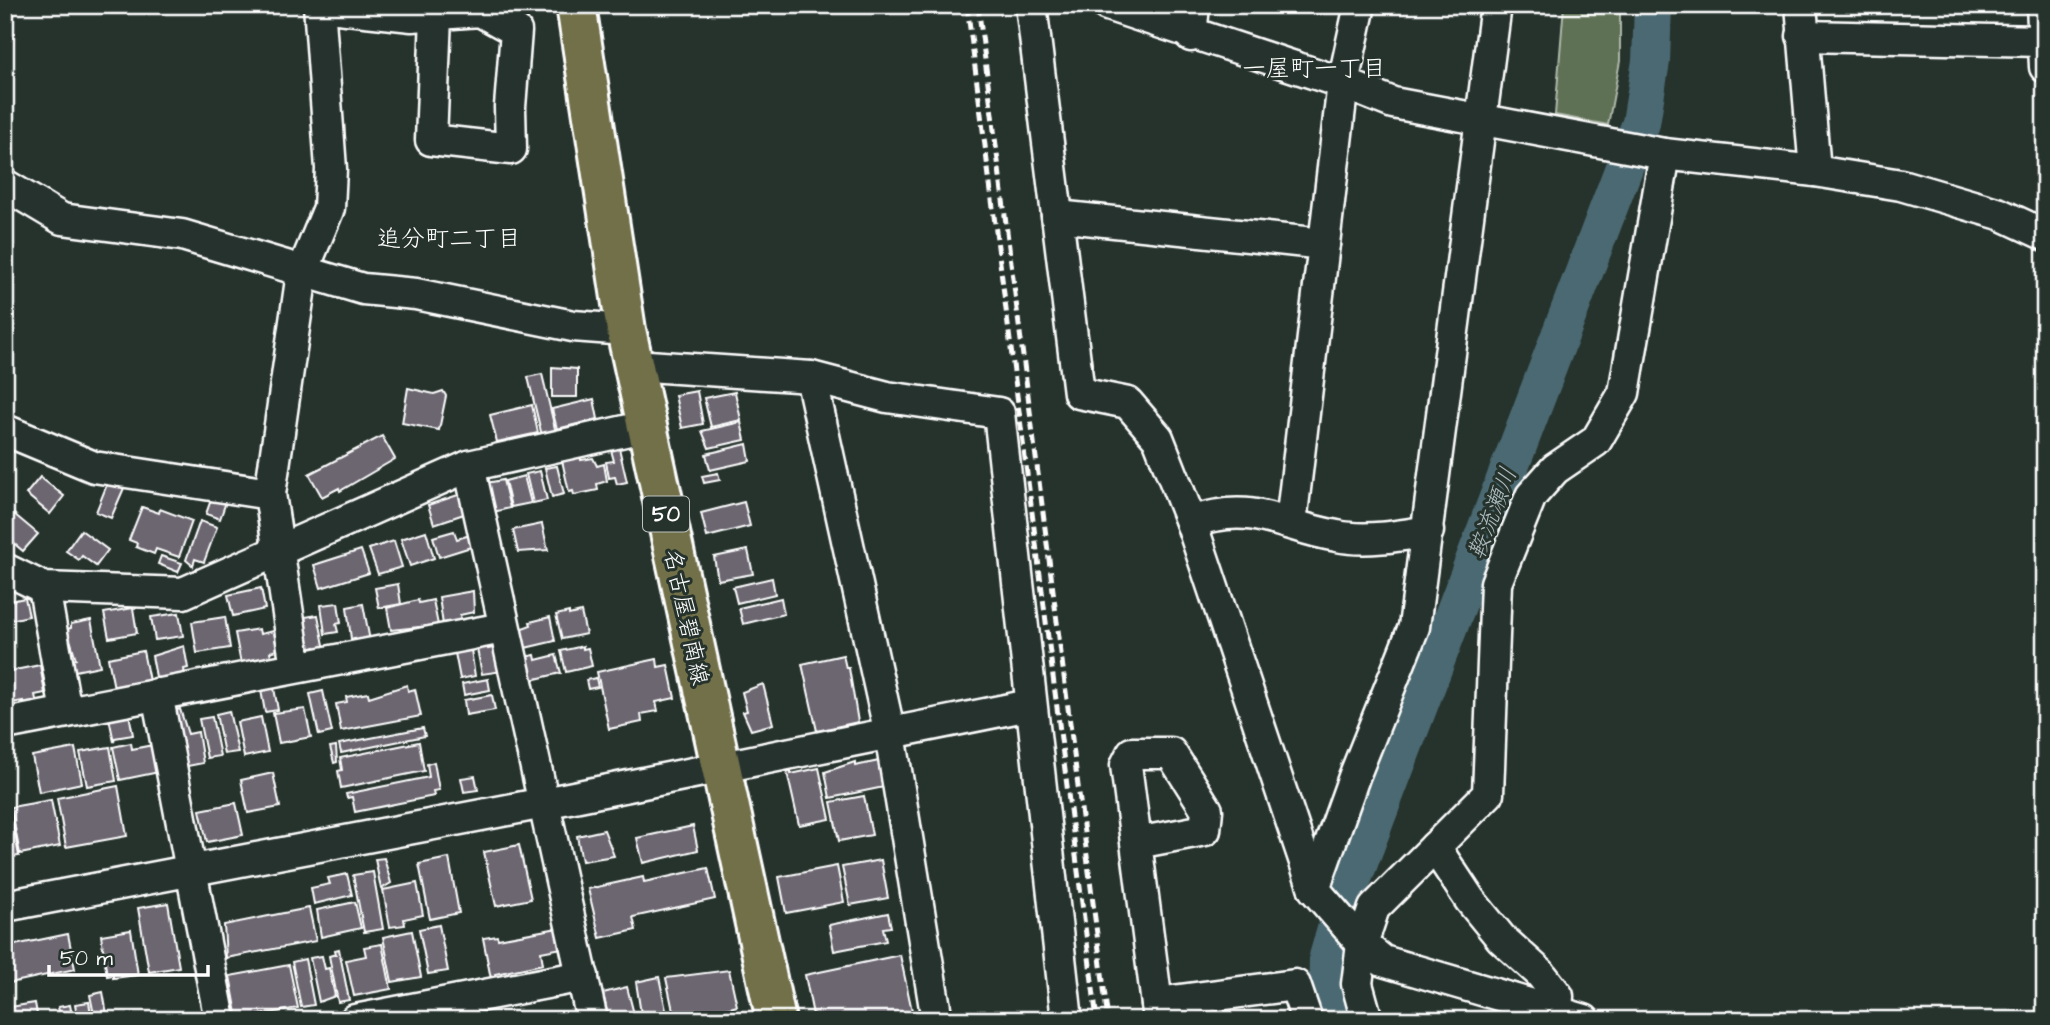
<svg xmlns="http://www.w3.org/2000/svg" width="2050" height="1025" font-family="'Architects Daughter','Klee One',sans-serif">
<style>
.green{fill:#5e7154;stroke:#aeb8aa;stroke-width:2}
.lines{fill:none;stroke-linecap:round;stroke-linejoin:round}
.river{stroke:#4b6972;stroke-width:38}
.building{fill:#6c6671;stroke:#fff;stroke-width:2}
.minor-casing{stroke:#fff;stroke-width:35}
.major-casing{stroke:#fff;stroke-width:44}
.minor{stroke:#26332d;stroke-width:30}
.major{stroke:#716f4a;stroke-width:38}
.rail{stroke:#fff;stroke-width:5;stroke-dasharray:10 5;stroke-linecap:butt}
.labels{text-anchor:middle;stroke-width:6;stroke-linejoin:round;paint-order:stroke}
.shield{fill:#26332d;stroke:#bec2c0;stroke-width:2}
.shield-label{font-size:21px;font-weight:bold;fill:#fff}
.street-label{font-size:23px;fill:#fff;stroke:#26332d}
.neighbourhood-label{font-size:24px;fill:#fff;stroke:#26332d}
.water-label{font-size:24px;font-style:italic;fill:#aebcc0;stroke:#26332d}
</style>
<rect width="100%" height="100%" fill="#26332d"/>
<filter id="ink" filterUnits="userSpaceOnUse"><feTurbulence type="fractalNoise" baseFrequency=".0143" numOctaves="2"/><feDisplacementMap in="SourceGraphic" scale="14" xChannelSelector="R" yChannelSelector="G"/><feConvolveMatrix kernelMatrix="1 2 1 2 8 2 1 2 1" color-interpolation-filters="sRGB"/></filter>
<g filter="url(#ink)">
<path class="green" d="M1564,5H1620V61L1608,125L1555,115Z"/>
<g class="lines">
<path class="river" d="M1327,1020L1328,957L1344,902L1641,123L1651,61L1653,5"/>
</g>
<g class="building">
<path d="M552,367L577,369V397H552Z"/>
<path d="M542,374L556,433L542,436L528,377Z"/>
<path d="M408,388L434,394L443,391L446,396L439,430L402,423Z"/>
<path d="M697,391L703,424L682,428L675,395Z"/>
<path d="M735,392L741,420L711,427L704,398Z"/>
<path d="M594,399L598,419L557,429L552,409Z"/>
<path d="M532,405L538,433L497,442L490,415Z"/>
<path d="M741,422L745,440L709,448L702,431Z"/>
<path d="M382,436L395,459L340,491L339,488L322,497L309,474Z"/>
<path d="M747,444L750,461L710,470L706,454Z"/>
<path d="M619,448L627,482L617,484L615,477L609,478L606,462L614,461L611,450Z"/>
<path d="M579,452L581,460L593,458L597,466L604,464L607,481L597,484L598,490L574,495L573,491L569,492L561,456Z"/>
<path d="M557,466L564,494L552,497L545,468Z"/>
<path d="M540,471L547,500L533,503L526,474Z"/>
<path d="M718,473L720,480L704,483L702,476Z"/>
<path d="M524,476L531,503L511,507L505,481Z"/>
<path d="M40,477L64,496L50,514L26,494Z"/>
<path d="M503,480L510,508L493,512L486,483Z"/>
<path d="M108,482L124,488L111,518L96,512Z"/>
<path d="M213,494L227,499L220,519L206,514Z"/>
<path d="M461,494L467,513L434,524L428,505Z"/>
<path d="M744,502L750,526L707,537L701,513Z"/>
<path d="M142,507L159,513L160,509L192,521L179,557L156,549L154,554L136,547L137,543L129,540Z"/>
<path d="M14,514L38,534L23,551L5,536V524Z"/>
<path d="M200,521L217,527L204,562L195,559L193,566L186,560Z"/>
<path d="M542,524L548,550L518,552L513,530Z"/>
<path d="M81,530L108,550L96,566L82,556L79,560L66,551Z"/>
<path d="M426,531L434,558L410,566L401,539Z"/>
<path d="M454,531L457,539L470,535L474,546L439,557L433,537Z"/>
<path d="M394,541L402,567L378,574L369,549Z"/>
<path d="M361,550L369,573L321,588L314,565Z"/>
<path d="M748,550L753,574L718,580L714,557Z"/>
<path d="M161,556L182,563L178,572L158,564Z"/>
<path d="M772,578L775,594L737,603L733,587Z"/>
<path d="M398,584L401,604L379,608L375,588Z"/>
<path d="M261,588L265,609L233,616L228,595Z"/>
<path d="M473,591L474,612L460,615L461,622L443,625L439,597Z"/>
<path d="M25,598L29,616L5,621V602Z"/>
<path d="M781,598L784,614L743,624L739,608Z"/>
<path d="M418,600L419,603L433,600L438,625L391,630L387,608Z"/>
<path d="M338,603L341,623L336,624L338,632L325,634L321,605Z"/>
<path d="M363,604L370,641L356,643L355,638L351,639L347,607Z"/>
<path d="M133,608L137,633L109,638L104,613Z"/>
<path d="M569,612V615L581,612L586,634L562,639L556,615Z"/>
<path d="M179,613L183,636L155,640L151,617Z"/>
<path d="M318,615L325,650L316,652L315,647L308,649L303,623L306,622L305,617Z"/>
<path d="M225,617L230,648L197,653L192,622Z"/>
<path d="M550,617L555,641L525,648L517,630L531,625L530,622Z"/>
<path d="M91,620L100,666L75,671L73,660L76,659L67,629L71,628V624Z"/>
<path d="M259,629L260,634L274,631L277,650L270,652L271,656L241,664L235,633Z"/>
<path d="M486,641L488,649L498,647L503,671L482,674L476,644Z"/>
<path d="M184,646L188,668L184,669L185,676L157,682L152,656Z"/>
<path d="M583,646V649L588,648L592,666L566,672L561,651Z"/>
<path d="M471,650L475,676L460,679L455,653Z"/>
<path d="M143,651L149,681L114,688L108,658Z"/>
<path d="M535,655L536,660L556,655L561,673L531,680L524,657Z"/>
<path d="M843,655L846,668H849L858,722L817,731L802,664Z"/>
<path d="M657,659L658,667L668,665L675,698L656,702L658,711L641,714L642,722L609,729L597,672Z"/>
<path d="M40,665L45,693L35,695L37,704L24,707L23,701L7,704L5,672Z"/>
<path d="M596,678L598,687L588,689L586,680Z"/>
<path d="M488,679L490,690L464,695L462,684Z"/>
<path d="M763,684L773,724L751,730L743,712L747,711L742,692Z"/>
<path d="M407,685L408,691L415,689L421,716L341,731L336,704L347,702L346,697L368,693L369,697Z"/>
<path d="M274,688L278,710L265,712L261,690Z"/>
<path d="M323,691L332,732L319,735L310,694Z"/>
<path d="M492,695L495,710L466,715L464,700Z"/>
<path d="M180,709L188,734L198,732L203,763L188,766L184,761L174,711Z"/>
<path d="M305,709L311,737L279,743L273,713Z"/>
<path d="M229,711L238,752L224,754L216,714Z"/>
<path d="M129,714L133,735L115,738L114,742L109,718Z"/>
<path d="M212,717L220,756L207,758L199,719Z"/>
<path d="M261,717L268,752L244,757L237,722Z"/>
<path d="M423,728L425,736L341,753L339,744Z"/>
<path d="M419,742L424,771L341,788L338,771L342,770L340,758Z"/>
<path d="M131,743L132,749L153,745L159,772L120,780L113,747Z"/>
<path d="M336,746L337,762L334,763L330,747Z"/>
<path d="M110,747L116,781L87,786L80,752Z"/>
<path d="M75,748L82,783L39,792L32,756Z"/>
<path d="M879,761L884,787L830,798L825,772L855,762V766Z"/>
<path d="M434,762L439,790L433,791L434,796L355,812L352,797L347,798L346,794L429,777L427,764Z"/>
<path d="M819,768L830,819L799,825L787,772L791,771V774Z"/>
<path d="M273,773L280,807L248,813L241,780Z"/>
<path d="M475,776L478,790L464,792L461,778Z"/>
<path d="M118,786L127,836L66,847L57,798Z"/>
<path d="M864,796L872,835L839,841L831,802Z"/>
<path d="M51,800L60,846L20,854L11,807Z"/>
<path d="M236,803L243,835L207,842L200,810Z"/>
<path d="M10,808L19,856L5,858V809Z"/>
<path d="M693,826L698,850L643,863L637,838Z"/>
<path d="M604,830L614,856L582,861L577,836Z"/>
<path d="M519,845L531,899L496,906L484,852Z"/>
<path d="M384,858L391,883L381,889L375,859Z"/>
<path d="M449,858L459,913L430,919L419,864Z"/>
<path d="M881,860L888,898L850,905L842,867Z"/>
<path d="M837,866L844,902L786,913L779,877Z"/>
<path d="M708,868L715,899L633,917L636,930L600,938L588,889L643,877L644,882Z"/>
<path d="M373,872L383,929L364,932L353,875Z"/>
<path d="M347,874L352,895L314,904L311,888L330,884L328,878Z"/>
<path d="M417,883L423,915L404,919L405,925L390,927L383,890Z"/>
<path d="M355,902L361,928L321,937L317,910Z"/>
<path d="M168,903L179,967L149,972L138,908Z"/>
<path d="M309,908L316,941L226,958L224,925Z"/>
<path d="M888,913L891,927L883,928L886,941L834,951L829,925Z"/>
<path d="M439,925L448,971L428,974L419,929Z"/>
<path d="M558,928L562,948L541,952L543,964L495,974L496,978L491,979L483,938L497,936L498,939Z"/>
<path d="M131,930L138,975L113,978V975L107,976L101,935Z"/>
<path d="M412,931L421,977L392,982L383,937Z"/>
<path d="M68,934L75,969L5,984V947Z"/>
<path d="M382,944L391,989L354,996L346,960L366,956L364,947Z"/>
<path d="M339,949L349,1000L338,1002L329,956L336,954L335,950Z"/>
<path d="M900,955L914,1020H814L805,975Z"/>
<path d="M322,956L325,969L329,968L335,996L319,1002L310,958Z"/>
<path d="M305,959L314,1005L301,1007L292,962Z"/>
<path d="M289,965L298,1008L238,1019L230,976Z"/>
<path d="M729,970L737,1006L687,1020H675L666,978Z"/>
<path d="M659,977L667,1015L642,1020L636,982Z"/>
<path d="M627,987L634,1014L609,1020L603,993Z"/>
<path d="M103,992L108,1020H95L90,995Z"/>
<path d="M89,1002L92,1020H78L75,1004Z"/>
<path d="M35,1003L38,1020H12L10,1007Z"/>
<path d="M70,1005L73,1020H61L58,1007Z"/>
<path d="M465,1011L466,1020H447L446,1015Z"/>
</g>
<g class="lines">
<defs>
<g id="minor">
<path d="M1031,5L1079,393L1128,403L1158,438L1191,522L1314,889L1362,944L1383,961L1584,1020"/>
<path d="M1107,5L1343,83L1393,103L1664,154L1815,171L1901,185L2000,214L2045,235"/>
<path d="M1801,5L1815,171"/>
<path d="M2042,5L2045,67"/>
<path d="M319,6L412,16L480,11L516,31L510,107L511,149L431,140L436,16"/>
<path d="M1191,36L1194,5"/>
<path d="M1802,36L2044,41"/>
<path d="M5,185L62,219L182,235L363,289L416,294L573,326L626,330"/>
<path d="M1057,216L1324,244"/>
<path d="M633,365L811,377L887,397L999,413L1067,1020"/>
<path d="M811,377L890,734L937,1020"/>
<path d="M5,430L94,467L270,494"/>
<path d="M469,466L592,1020"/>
<path d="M1191,522C1255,500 1278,526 1337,536C1365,542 1399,536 1428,531"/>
<path d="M1291,523L1343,83L1360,5"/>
<path d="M5,569L44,588L183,593L469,466L647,426"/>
<path d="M44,588L66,712"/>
<path d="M296,667L270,494L302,273L329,208L331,169L319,5"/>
<path d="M157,694L220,1020"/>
<path d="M5,724L503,628"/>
<path d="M1137,843L1205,830L1207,810L1171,753H1132L1126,765L1159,1020"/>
<path d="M1435,847L1470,900L1501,938L1540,973L1558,996L1557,1012"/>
<path d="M1314,889L1354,777L1414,627L1496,5"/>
<path d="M5,906L544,803L1030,705"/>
<path d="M1157,1003L1295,985L1307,1020"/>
<path d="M355,1020L583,976"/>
<path d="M1367,1020L1357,984L1362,944L1374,908L1488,794L1496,583L1531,496L1555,469L1596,441L1624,393L1665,154"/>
</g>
<path id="major" d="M576,5L626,330L776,1020"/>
</defs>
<use href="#minor" class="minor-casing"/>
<use href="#major" class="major-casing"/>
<use href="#minor" class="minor"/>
<use href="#major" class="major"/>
<g class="rail">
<path d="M967,5L1097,1020"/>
<path d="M978,5L1108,1020"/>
</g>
</g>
</g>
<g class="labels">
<rect class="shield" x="643" y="496.5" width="46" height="35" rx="5"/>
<g class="shield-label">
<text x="666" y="521">50</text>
</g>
<g class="street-label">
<text transform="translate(687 617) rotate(78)" y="8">名古屋碧南線</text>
</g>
<g class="neighbourhood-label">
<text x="1314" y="76">一屋町一丁目</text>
<text x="449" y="246">追分町二丁目</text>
</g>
<g class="water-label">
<text transform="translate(1492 513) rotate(-69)" y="8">鞍流瀬川</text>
</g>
</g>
<rect width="2050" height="1025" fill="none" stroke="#26332d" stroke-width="28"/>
<rect x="14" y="14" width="2022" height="997" fill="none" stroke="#fff" stroke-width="2.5" filter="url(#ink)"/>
<path d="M49 965v10h159v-10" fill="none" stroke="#ffffff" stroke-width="3.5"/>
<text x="60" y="965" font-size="21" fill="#ffffff" stroke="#26332d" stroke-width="5" paint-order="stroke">50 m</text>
</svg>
